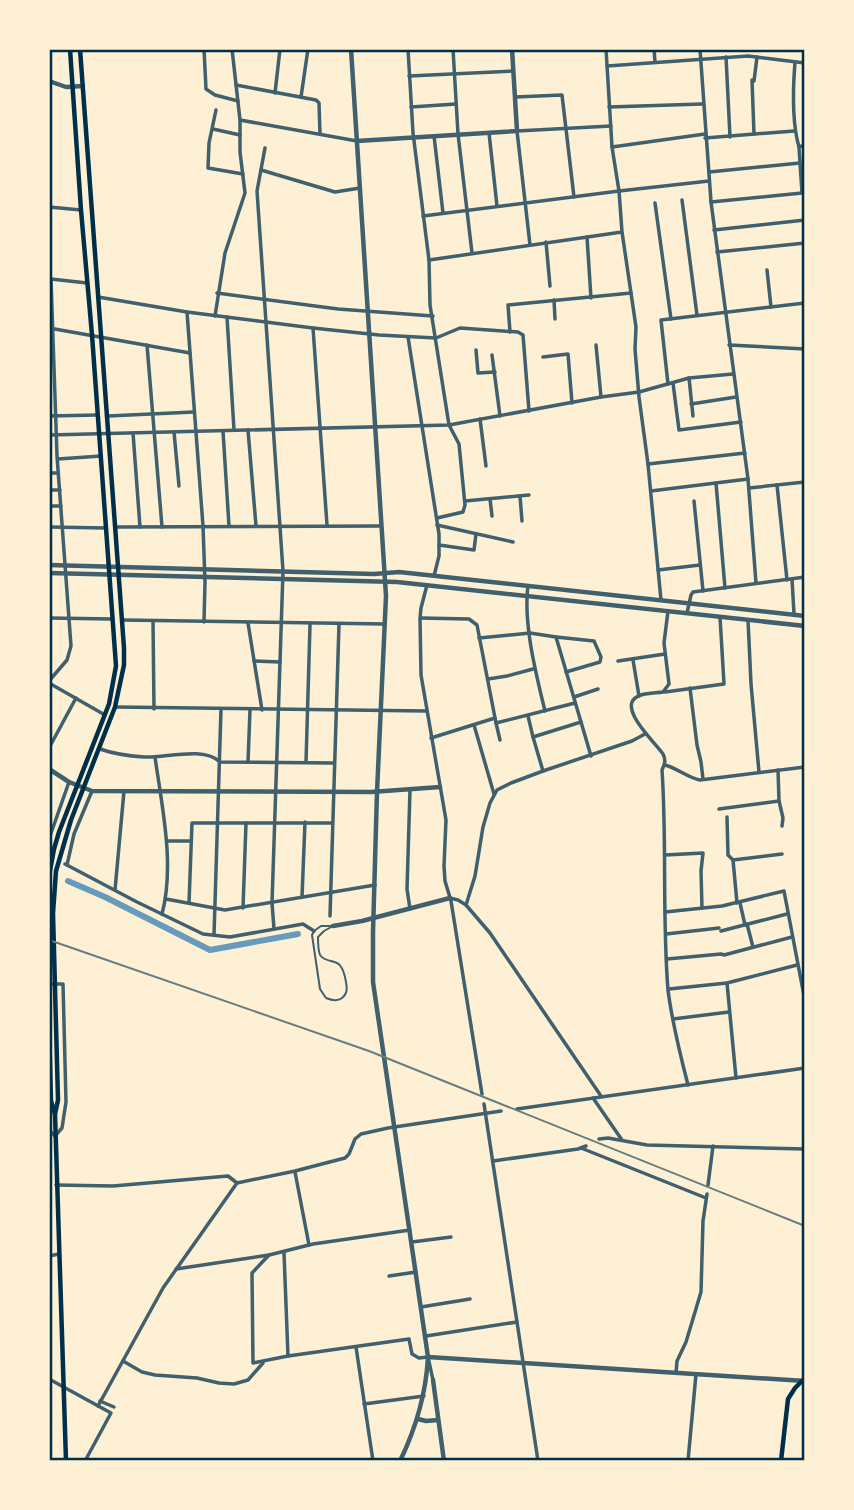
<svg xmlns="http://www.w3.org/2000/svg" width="854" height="1510" font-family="'Fira Sans Condensed',sans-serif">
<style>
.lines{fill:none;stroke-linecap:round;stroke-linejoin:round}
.canal{stroke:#669bbc;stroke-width:6}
.service{stroke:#3f606c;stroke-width:2}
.minor{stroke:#3f606c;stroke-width:3.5}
.tertiary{stroke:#3f606c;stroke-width:4.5}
.secondary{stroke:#003049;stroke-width:4.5}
.rail{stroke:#657d81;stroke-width:2}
.neatline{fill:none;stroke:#003049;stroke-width:2.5}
</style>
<rect width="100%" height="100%" fill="#fdf0d5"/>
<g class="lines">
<path class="canal" d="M68,881L105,897L210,950L298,934"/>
<path class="service" d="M321,926H333L324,931L318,937C318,942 318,950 320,955C329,967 341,952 346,982C347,988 348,993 342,998C337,1002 331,1000 326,998L320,989L312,935L314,931Z"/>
<g class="minor">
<path d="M204,49L206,89L215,95L238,101"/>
<path d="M408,49L413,133L429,260L430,305L449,425L459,444L465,505L463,512L437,518"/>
<path d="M453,49L458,134L472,253"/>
<path d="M606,49L612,147L619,191L622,232L636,327L635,349L639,397L648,464L661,600"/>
<path d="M654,49L655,62"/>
<path d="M700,49L711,202L748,479L756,583"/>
<path d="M726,57L730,137"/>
<path d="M795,62C793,87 792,123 799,147"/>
<path d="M607,66L748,56L805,63"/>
<path d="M409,76L513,71"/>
<path d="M236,85L316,100L319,103L320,134"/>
<path d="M275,93L280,49"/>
<path d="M301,97L308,49"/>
<path d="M515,97L562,95L574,197"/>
<path d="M411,107L456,104"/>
<path d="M609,107L702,104"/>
<path d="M216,110L209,143L208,168L243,174"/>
<path d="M240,120L357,141"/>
<path d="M213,129L240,135"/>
<path d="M489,133L497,206"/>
<path d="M754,134L752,80L754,81L757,57"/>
<path d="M434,136L443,213"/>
<path d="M705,138L794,131"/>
<path d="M612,147L705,134"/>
<path d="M265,148L257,191L283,571L272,903L274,929"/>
<path d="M261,170L335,192L360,188"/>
<path d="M709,172L800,163L799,147L805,145"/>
<path d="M682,200L697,315"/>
<path d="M711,202L802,193L800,163"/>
<path d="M655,203L671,319"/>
<path d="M49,207L81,210"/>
<path d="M423,216L619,191L709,181"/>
<path d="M714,230L805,220"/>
<path d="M587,237L591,298"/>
<path d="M546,242L550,286"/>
<path d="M530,245L517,131L611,126"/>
<path d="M717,252L805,243"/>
<path d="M429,260L622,232"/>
<path d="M767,270L771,307"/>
<path d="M51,279L87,283"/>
<path d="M217,293L338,309L433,316"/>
<path d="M98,297L187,312L313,328L379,335L436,338L460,328L518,332L523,335L529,411"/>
<path d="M554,300L555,319"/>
<path d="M187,312L203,526L205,582L204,622"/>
<path d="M215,316L225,253L245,193L240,152V120L232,49"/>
<path d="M227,317L234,430"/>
<path d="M49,328L190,353"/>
<path d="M313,328L327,525"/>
<path d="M510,332L508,305L631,293"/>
<path d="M408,337L439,534V556L434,576"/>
<path d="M147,345L162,527"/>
<path d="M596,345L601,397"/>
<path d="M729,345L805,349"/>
<path d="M476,350L478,373L495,372"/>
<path d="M492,355L500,416"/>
<path d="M543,357L568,354L572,403"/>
<path d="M689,378L693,416"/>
<path d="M673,383L679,430L741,422"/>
<path d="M668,384L661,320L805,303"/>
<path d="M691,404L736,397"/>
<path d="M49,416L97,415"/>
<path d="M108,416L194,412"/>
<path d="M480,419L486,466"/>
<path d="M248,430L256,526"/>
<path d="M223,431L229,526"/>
<path d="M174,432L179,486"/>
<path d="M133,433L140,527"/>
<path d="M49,435L449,425L601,397L639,392L689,378L733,374"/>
<path d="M58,459L101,456"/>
<path d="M648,464L745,453"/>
<path d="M49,473H58"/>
<path d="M716,483L725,588"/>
<path d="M777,485L787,580"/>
<path d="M749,488L805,482"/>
<path d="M49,490H60"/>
<path d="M651,491L748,479"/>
<path d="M520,496L522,521"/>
<path d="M490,499L492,516"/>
<path d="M465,501L529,495"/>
<path d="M694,501L703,591"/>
<path d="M49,506H61"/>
<path d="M437,525L513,542"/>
<path d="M49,527L106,528"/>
<path d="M115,527L381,526"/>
<path d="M439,545L474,550L476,534"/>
<path d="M658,570L700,565"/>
<path d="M792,579L794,614"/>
<path d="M427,585L421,608L420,618L421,675L446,820L444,866L445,881L451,901L482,1094"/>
<path d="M528,586C523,623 536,674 545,711"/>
<path d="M668,611L664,643L669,684L663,692C656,693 648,693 641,695C612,704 657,744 663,754C666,760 665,764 662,770C667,843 662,917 668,990C672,1022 680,1054 688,1085"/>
<path d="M687,613L691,595L693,592L805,577"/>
<path d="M49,618L112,619"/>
<path d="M421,618L469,619L477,625L496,723L575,703"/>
<path d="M122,620L385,624"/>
<path d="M748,620L751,684L759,772"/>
<path d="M153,621L154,709"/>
<path d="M248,623L262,710"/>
<path d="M556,637L594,641L601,657L600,662L566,672"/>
<path d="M479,638L530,633L556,637L591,756"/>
<path d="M633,660L639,696"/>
<path d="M254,661L280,662"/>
<path d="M618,661L665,654"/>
<path d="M488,679L507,676L533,669"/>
<path d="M49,681L67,660L71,646L57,456L51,279"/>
<path d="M49,683L105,715"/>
<path d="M690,688L697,745L701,762L703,779"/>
<path d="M665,692L724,684L720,617"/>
<path d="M574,697L598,689"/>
<path d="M115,707L426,711"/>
<path d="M528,716L533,737L543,771"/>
<path d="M496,723L500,740"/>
<path d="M474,725L494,794"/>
<path d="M533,737L581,722"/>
<path d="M431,738L495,718"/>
<path d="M49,748L76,698"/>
<path d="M100,749C114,754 129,756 144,757C166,758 204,746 220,762L334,763"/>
<path d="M155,757C162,807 175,865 162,914"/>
<path d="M248,762L250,710"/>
<path d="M306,762L310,625"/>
<path d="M665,765C677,768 688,778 700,780L805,767"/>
<path d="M778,770L779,801L783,818L782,826"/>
<path d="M719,809L779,801"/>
<path d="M727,817L728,855L733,860L737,903"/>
<path d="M49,839L69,782"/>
<path d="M167,841H190"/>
<path d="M665,855L703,853L701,871L702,908"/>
<path d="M733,860L782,854"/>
<path d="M65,864L137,902L203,934L230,937L303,924L314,931"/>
<path d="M67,865L74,834L92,791"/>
<path d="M115,890L124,791"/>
<path d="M302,897L305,822"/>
<path d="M450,898L458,900L466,905L490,933L601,1096"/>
<path d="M166,899L225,910L375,885"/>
<path d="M189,903L192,823H332"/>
<path d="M740,903L745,925"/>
<path d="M466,905L475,876L483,827L490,803L497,790L511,783L543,771L632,741L645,734"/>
<path d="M243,908L246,823"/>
<path d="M410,909L407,889L410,790"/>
<path d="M665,912L722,906L784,891L805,1001"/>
<path d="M330,916L339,624"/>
<path d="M747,924L753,947"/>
<path d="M721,931L787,914"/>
<path d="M666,934L719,928"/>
<path d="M214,935L221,709"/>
<path d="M667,959L721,954L724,955L792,937"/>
<path d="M727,983L736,1078"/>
<path d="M49,984H63L66,1102L62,1128L55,1136L49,1130"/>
<path d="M669,989L727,983L797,965"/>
<path d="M673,1019L729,1012"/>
<path d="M593,1098L622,1140"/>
<path d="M484,1104L538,1461"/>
<path d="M517,1109L805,1068"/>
<path d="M599,1139L608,1138L647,1145L805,1149"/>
<path d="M581,1148L706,1198"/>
<path d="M493,1161L578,1149L586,1146"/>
<path d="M295,1172L309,1245"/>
<path d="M56,1185L113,1186L228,1176L237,1183L295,1171L345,1158L349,1154L355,1139L361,1134L388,1128L501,1111"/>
<path d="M708,1185L713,1146"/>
<path d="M412,1242L451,1237"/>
<path d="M284,1253L288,1356"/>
<path d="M269,1255L252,1273L253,1363L288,1356L409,1339L412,1354L419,1358L428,1357L433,1380"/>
<path d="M49,1256L59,1254"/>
<path d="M176,1269L269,1255L313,1244L410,1230"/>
<path d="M389,1276L416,1272"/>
<path d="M421,1307L470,1299"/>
<path d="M426,1336L517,1322"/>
<path d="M356,1347L373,1461"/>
<path d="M123,1361L142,1372L155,1375L197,1378L219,1383L234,1384L248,1380L263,1363"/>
<path d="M676,1373L677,1361L686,1342L701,1292L703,1221L707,1194"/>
<path d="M49,1379L111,1413L85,1461"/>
<path d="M100,1401L114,1407"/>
<path d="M364,1404L424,1396"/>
<path d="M98,1406L163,1288L237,1183"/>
<path d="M688,1461L696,1374"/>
</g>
<g class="tertiary">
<path d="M351,49L386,596L377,792L373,932V982L428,1357C426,1394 416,1428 400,1461"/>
<path d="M49,81L66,87L83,86"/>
<path d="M357,141L517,131L512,49"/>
<path d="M49,565L374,574L399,572L805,616"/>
<path d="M49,573L397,582L805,626"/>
<path d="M49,769L69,782L92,791L371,792L440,787"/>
<path d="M333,926L362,921L450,898"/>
<path d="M428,1357L805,1381"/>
<path d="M433,1380L444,1461"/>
<path d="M418,1419L426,1421L438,1420"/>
</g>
<g class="secondary">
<path d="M49,876L54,849L59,832L109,704L116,666L92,335L81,210L70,49"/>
<path d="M49,1024L51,1101L55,1114L66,1461"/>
<path d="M55,1114L58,1100L53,913L56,871L71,820L115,707L124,665V648L80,49"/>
<path d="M781,1461L788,1399L795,1388L805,1378"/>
</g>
<path class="rail" d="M49,940L369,1051L805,1226"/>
</g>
<rect width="854" height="1510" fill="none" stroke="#fdf0d5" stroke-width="102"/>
<rect x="51" y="51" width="752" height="1408" class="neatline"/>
</svg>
